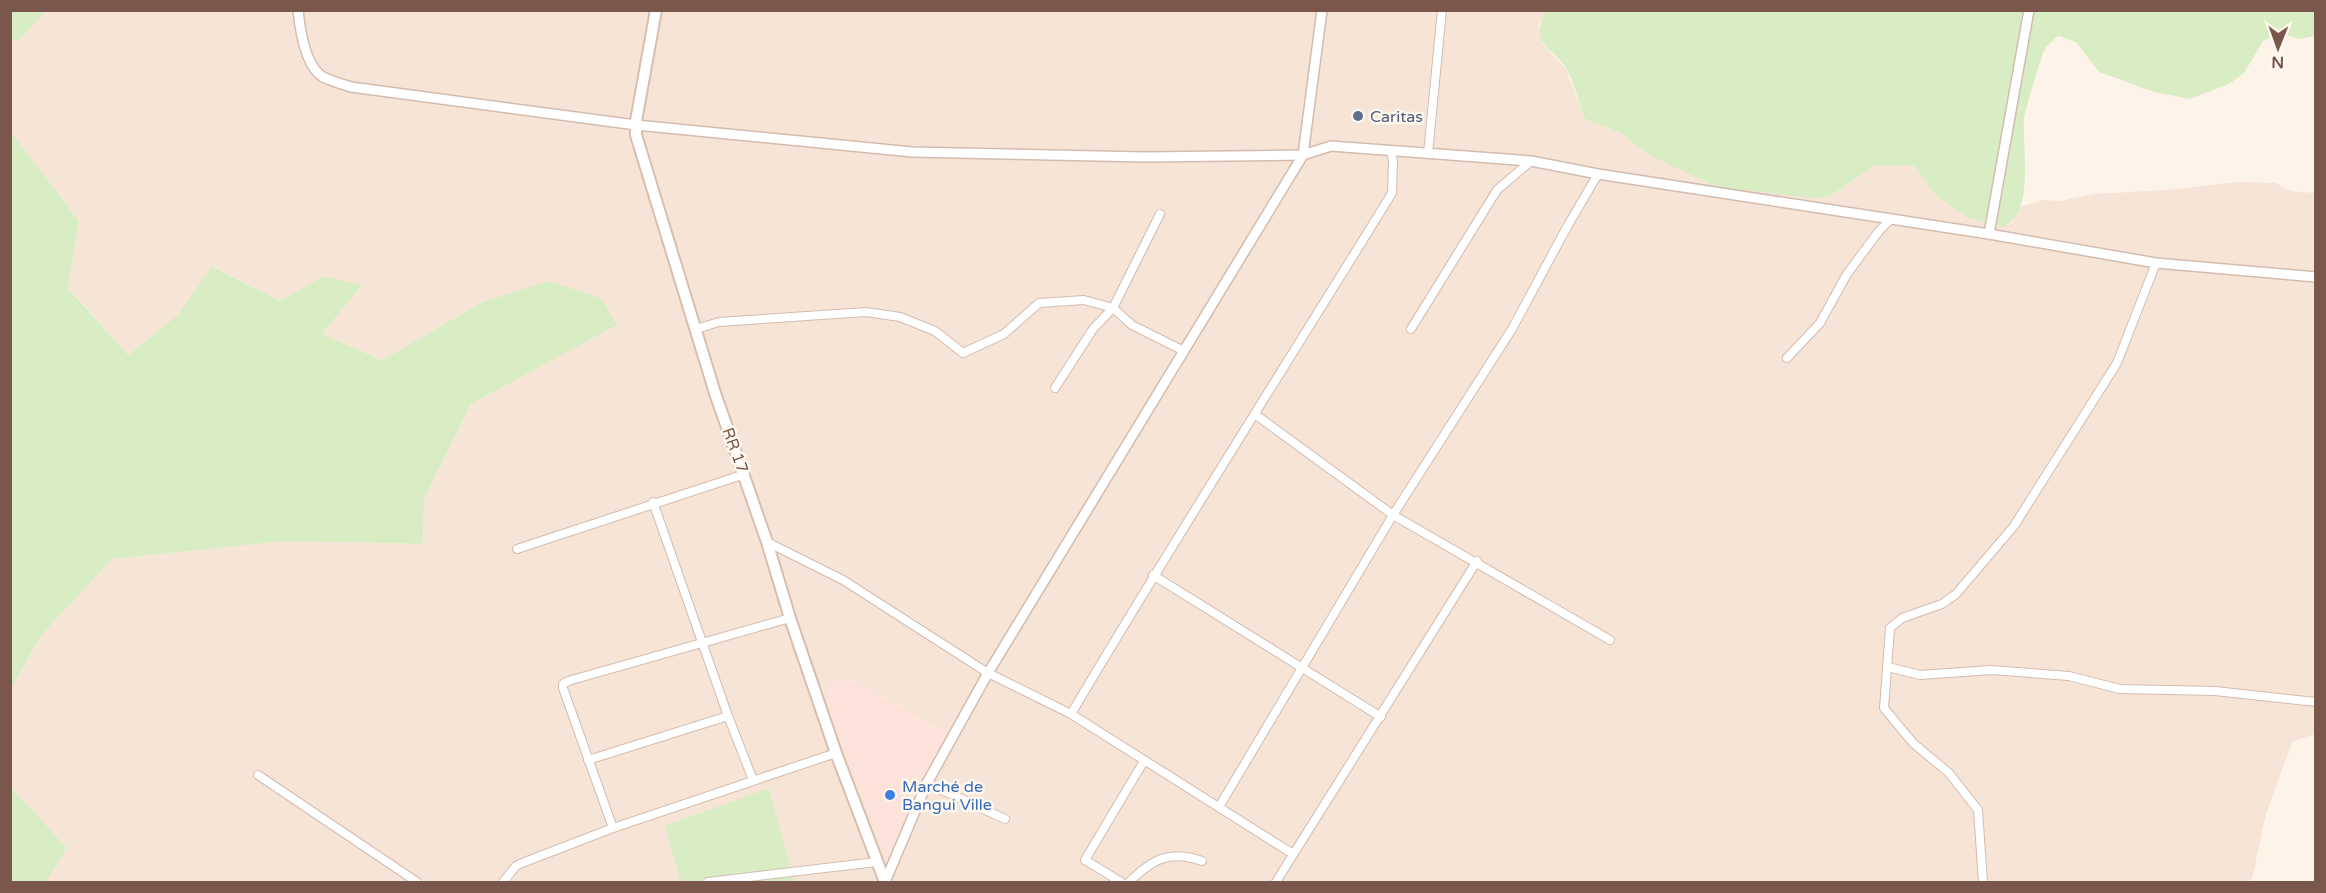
<svg xmlns="http://www.w3.org/2000/svg" width="2326" height="893" font-family="'Varela Round',sans-serif">
<style>
.residential{fill:#f6e5d6}
.commercial{fill:#fee3db}
.green{fill:#d9edc5}
.lines{fill:none;stroke-linecap:round;stroke-linejoin:round}
.minor-casing{stroke:#d3bcaf;stroke-width:10}
.tertiary-casing{stroke:#d3bcaf;stroke-width:12}
.secondary-casing{stroke:#d9bdaf;stroke-width:14}
.minor{stroke:#fff;stroke-width:8}
.tertiary{stroke:#fff;stroke-width:9}
.secondary{stroke:#fff;stroke-width:10}
.service-dot{fill:#5c6f8a;stroke:#fff8f0;stroke-width:2}
.shop-dot{fill:#3f7fe0;stroke:#fff8f0;stroke-width:2}
.labels{text-anchor:middle;stroke-width:5;stroke-linejoin:round;paint-order:stroke}
.service-label{font-size:16px;fill:#4e5e75;stroke:#fff8f0;text-anchor:start}
.street-label{font-size:16px;fill:#7a574a;stroke:#fff8f0}
.shop-label{font-size:16px;fill:#366cbe;stroke:#fff8f0;text-anchor:start}
</style>
<rect width="100%" height="100%" fill="#fef3e8"/>
<path class="residential" d="M45,10L1546,11L1538,25L1542,43L1566,69L1585,119L1621,133L1650,156L1831,196L1876,165L1915,166L1935,195L1968,218L2004,227L2012,223L2020,207L2043,200L2061,201L2094,194L2166,190L2239,182L2276,183L2291,191L2315,193V734L2292,742L2266,814L2252,879L2248,882H46L67,848L11,787V689L40,637L112,559L285,541L423,544L424,499L471,404L616,325L483,302L382,360L322,334L361,286L323,276L280,301L213,266L179,315L128,355L68,287L79,221L15,137L11,136L10,40H20Z"/>
<path class="commercial" d="M840,676L951,733L887,857L831,719L825,695Z"/>
<g class="green">
<path d="M1546,10L2316,11L2315,36L2299,39L2281,33L2263,41L2244,73L2229,84L2190,99L2154,92L2099,72L2076,42L2058,36C2054,40 2048,44 2045,49C2041,55 2025,112 2024,119C2022,148 2035,212 2004,227L1968,218L1935,195L1915,166L1876,165L1830,196L1813,198L1718,187L1650,156L1621,133L1585,119C1579,103 1575,85 1567,70C1553,45 1527,46 1546,10Z"/>
<path d="M10,11L11,10L45,11L20,40H11Z"/>
<path d="M11,136L15,137L79,221L68,288L128,355L178,315L212,266L280,301L323,276L362,285L322,334L382,360L483,302L549,281L602,299L617,325L471,404L424,499L423,544L285,541L112,559L40,637L11,689Z"/>
<path d="M11,787L67,848L46,882H11Z"/>
<path d="M769,788L794,882H681L665,826Z"/>
</g>
<g class="lines">
<defs>
<g id="minor">
<path d="M1428,153L1442,10"/>
<path d="M696,329L719,322L866,312L900,317L935,331L963,353L1004,334L1039,303L1084,300L1113,308L1132,325L1184,351"/>
<path d="M1411,329L1497,190L1531,161"/>
<path d="M1787,358L1820,323L1847,274L1879,231L1891,219"/>
<path d="M1055,388L1093,329L1113,308L1160,214"/>
<path d="M1256,415L1393,515L1610,640"/>
<path d="M653,502L728,716L753,780"/>
<path d="M767,542L843,580L988,673L1071,714L1293,854"/>
<path d="M517,549L745,474"/>
<path d="M1153,575L1381,717"/>
<path d="M1888,667L1920,675L1991,670L2069,676L2120,689L2215,691L2316,702"/>
<path d="M1071,714C1175,538 1285,367 1392,193L1393,161L1391,151"/>
<path d="M588,760L728,716"/>
<path d="M258,775L417,882"/>
<path d="M927,783L1005,819"/>
<path d="M1219,807L1393,515L1512,329L1567,227L1598,174"/>
<path d="M613,828L563,688V684L568,681L790,618"/>
<path d="M503,882L516,866L522,863L613,828L836,753"/>
<path d="M708,882L876,862"/>
<path d="M1121,882L1085,860L1144,761"/>
<path d="M1129,882C1152,860 1169,849 1202,861"/>
<path d="M1276,882L1477,561"/>
<path d="M1983,882L1978,810L1949,773L1913,743L1884,708L1890,628L1902,618L1942,604L1956,594L2014,526L2117,363L2156,263"/>
</g>
<g id="tertiary">
<path d="M298,10C300,30 305,66 323,77C331,81 342,84 351,87L636,125L912,152L1144,157L1303,155L1331,146L1531,161L1598,174L1989,234L2156,263L2316,277"/>
<path d="M1989,234L2029,10"/>
<path d="M885,882L927,783L988,673L1303,155L1322,10"/>
</g>
<path id="secondary" d="M656,10L636,121V135L715,393L767,542L790,618L836,753L885,882"/>
</defs>
<use href="#minor" class="minor-casing"/>
<use href="#tertiary" class="tertiary-casing"/>
<use href="#secondary" class="secondary-casing"/>
<use href="#minor" class="minor"/>
<use href="#tertiary" class="tertiary"/>
<use href="#secondary" class="secondary"/>
</g>
<circle class="service-dot" cx="1358" cy="116" r="6"/>
<circle class="shop-dot" cx="890" cy="795" r="6"/>
<g class="labels">
<g class="service-label">
<text x="1370" y="122">Caritas</text>
</g>
<g class="street-label">
<text transform="translate(736 450) rotate(70)" y="6">RR 17</text>
</g>
<g class="shop-label">
<text x="902" y="792">Marché de<tspan x="902" dy="18">Bangui Ville</tspan></text>
</g>
</g>
<rect width="2326" height="893" fill="none" stroke="#7a574a" stroke-width="24"/>
<g transform="translate(2278 48) rotate(181)" stroke="#fff8f0" stroke-width="4.5" paint-order="stroke">
<path d="M0-4.5L10 22L0 15L-10 22Z" fill="#7a574a"/>
<text y="-9" font-size="16" font-weight="bold" text-anchor="middle" fill="#7a574a">N</text>
</g>
</svg>
